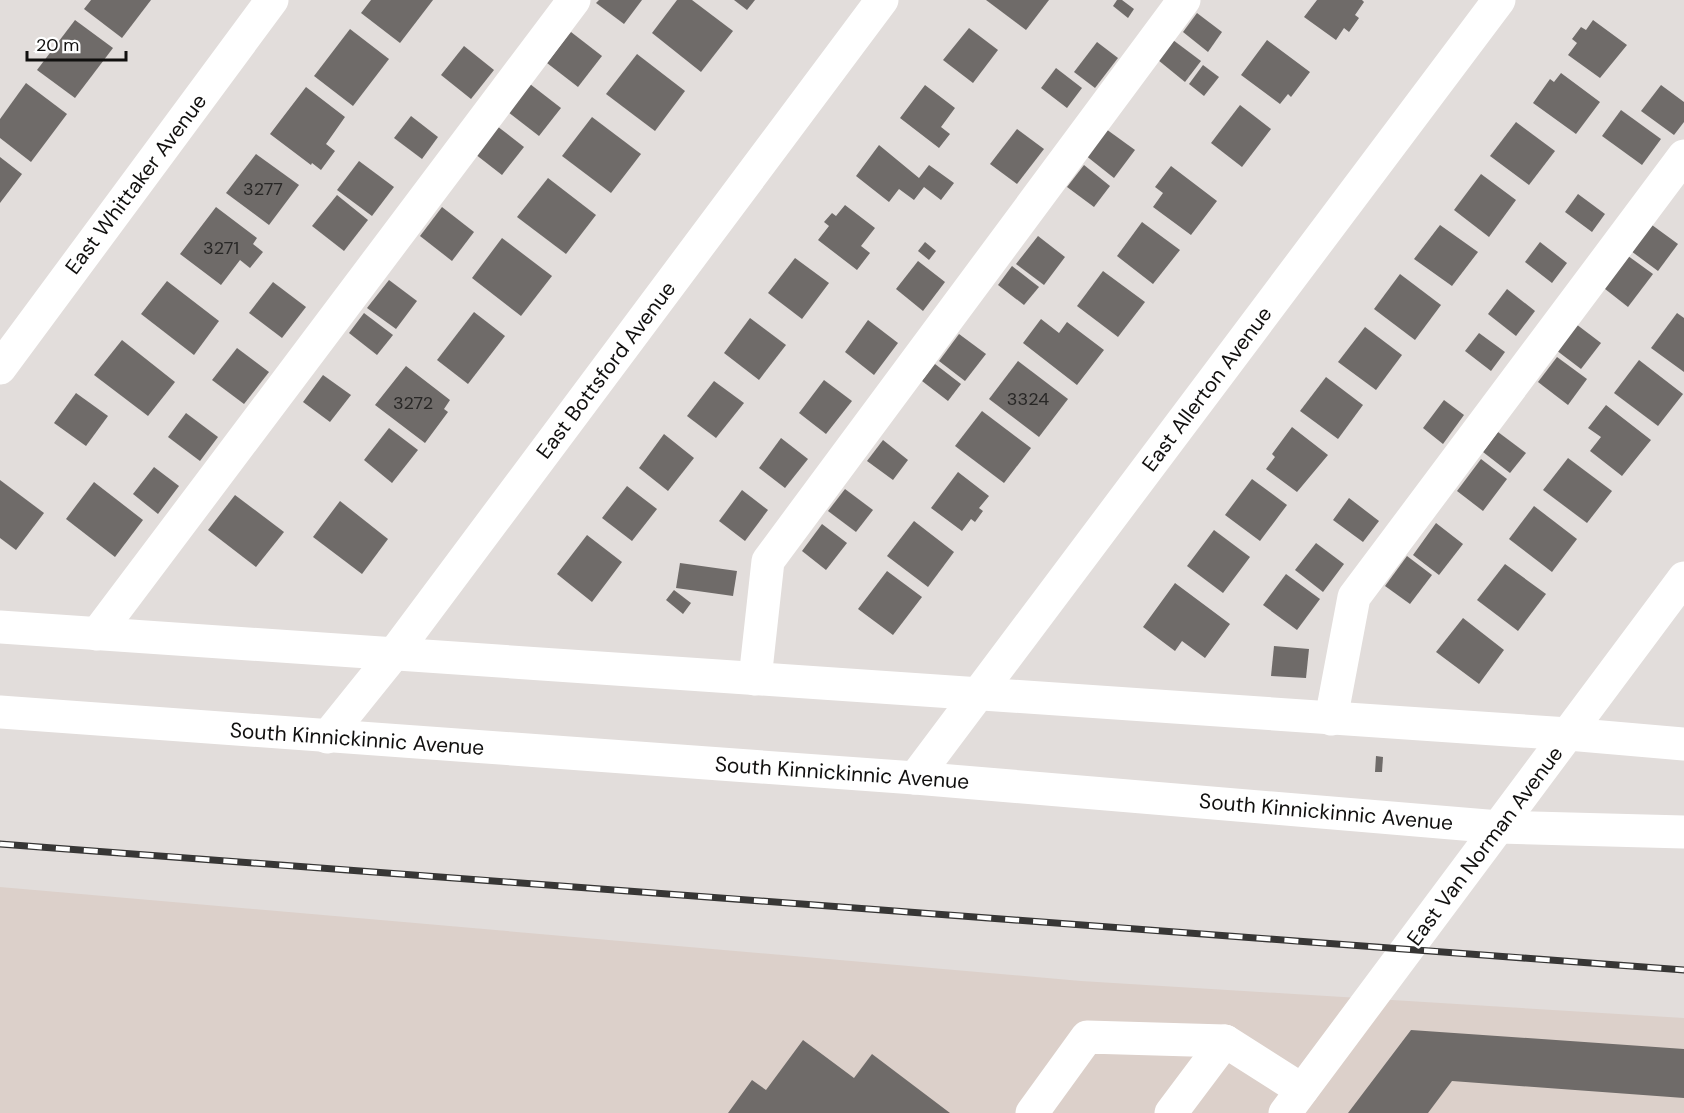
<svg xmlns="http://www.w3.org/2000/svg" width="1684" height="1113" font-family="'DM Sans',sans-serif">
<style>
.built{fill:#dcd0ca}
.building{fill:#6f6b69}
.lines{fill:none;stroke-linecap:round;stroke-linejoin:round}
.minor{stroke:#fff;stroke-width:33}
.rail-casing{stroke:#373635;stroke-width:7}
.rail{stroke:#fff;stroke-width:4.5;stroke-dasharray:14;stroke-linecap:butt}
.labels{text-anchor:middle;stroke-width:5;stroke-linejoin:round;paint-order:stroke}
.number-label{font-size:18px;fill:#282726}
.street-label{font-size:21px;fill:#11100f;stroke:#fff}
</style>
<rect width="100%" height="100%" fill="#e2dddb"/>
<path class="built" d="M0,887L1081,981L1684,1018V1113H0Z"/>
<g class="building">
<path d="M91,0H151L122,38L84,9Z"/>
<path d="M371,0H433L400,43L361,13Z"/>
<path d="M599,0H642L624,24L596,3Z"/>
<path d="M677,0H692L733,31L701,72L652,33Z"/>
<path d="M734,0H755L747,10Z"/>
<path d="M986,0H1049L1026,30Z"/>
<path d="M1117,0H1122L1134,9L1128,18L1113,6Z"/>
<path d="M1317,0H1362L1364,2L1355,15L1359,18L1349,32L1344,28L1336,40L1304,17Z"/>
<path d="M1197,13L1222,32L1208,52L1183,32Z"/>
<path d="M75,20L113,48L75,98L37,70Z"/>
<path d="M1593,20L1627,45L1600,78L1568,55L1577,43L1572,39L1581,27L1586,30Z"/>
<path d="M969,28L998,50L973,83L943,60Z"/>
<path d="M350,29L389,59L353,106L314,76Z"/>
<path d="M571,32L602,56L578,87L547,63Z"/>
<path d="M1173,40L1201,61L1185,82L1158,60Z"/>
<path d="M1267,40L1310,72L1291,97L1288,94L1280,104L1241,75Z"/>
<path d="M1097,42L1118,58L1095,88L1074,72Z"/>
<path d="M464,46L494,70L471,99L441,75Z"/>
<path d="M637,54L685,91L655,131L606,94Z"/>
<path d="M1203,65L1219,77L1204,96L1189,84Z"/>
<path d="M1056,68L1082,88L1067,108L1041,88Z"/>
<path d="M1561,73L1600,102L1576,134L1533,103L1550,79L1554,82Z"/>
<path d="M26,83L67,114L31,162L0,138V119Z"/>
<path d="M530,84L561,108L539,136L508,112Z"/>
<path d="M925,85L955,108L941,127L950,134L939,148L900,118Z"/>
<path d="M1661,85L1684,102V122L1674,135L1641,111Z"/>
<path d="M306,87L345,117L326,144L335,151L321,170L312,163L311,165L270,134Z"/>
<path d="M1240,105L1271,129L1242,167L1211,143Z"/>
<path d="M1621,110L1661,139L1642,165L1602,136Z"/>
<path d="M411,116L438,137L422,159L394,138Z"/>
<path d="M592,117L641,154L611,193L562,156Z"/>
<path d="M1516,122L1555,151L1529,185L1490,156Z"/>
<path d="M497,126L524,147L502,175L475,154Z"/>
<path d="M1017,129L1044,149L1017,184L990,164Z"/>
<path d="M1106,129L1135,150L1114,178L1085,155Z"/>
<path d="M879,145L919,178L929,165L954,183L941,200L924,187L914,200L899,189L889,202L856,176Z"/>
<path d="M256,154L299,185L269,225L226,193Z"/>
<path d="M0,157L22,174L0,203Z"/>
<path d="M359,161L394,187L372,216L337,190Z"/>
<path d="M1084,165L1110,186L1094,207L1067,187Z"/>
<path d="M1171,166L1217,201L1191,235L1153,207L1163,193L1155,187Z"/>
<path d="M1481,174L1516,200L1489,237L1454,210Z"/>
<path d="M548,178L596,215L566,254L517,217Z"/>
<path d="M1578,194L1605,214L1592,232L1565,212Z"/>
<path d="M337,195L368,220L344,251L312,226Z"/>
<path d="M845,205L875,228L861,246L870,253L857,270L818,240L829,226L824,222L832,213L836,216Z"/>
<path d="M216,207L257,238L253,244L263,252L250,268L240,260L221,285L180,254Z"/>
<path d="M442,207L474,232L452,261L420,236Z"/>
<path d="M1142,222L1180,250L1153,284L1117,256Z"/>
<path d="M1440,225L1478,252L1452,286L1414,259Z"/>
<path d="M1652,225L1678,244L1658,271L1631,251Z"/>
<path d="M1038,236L1065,257L1044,285L1016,264Z"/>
<path d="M502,238L552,276L521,316L472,278Z"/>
<path d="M925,242L936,251L929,260L918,251Z"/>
<path d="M1540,242L1567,263L1552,283L1525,262Z"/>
<path d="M1624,253L1653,274L1628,307L1600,285Z"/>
<path d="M795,258L829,283L802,319L768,293Z"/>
<path d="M918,261L945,282L923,311L896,289Z"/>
<path d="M1012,266L1039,287L1024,305L998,285Z"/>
<path d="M1103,271L1145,302L1118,337L1077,306Z"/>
<path d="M1400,274L1441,305L1415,340L1374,309Z"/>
<path d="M389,280L417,301L396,329L367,308Z"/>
<path d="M167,281L219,321L194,355L141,314Z"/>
<path d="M273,282L306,307L282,338L249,313Z"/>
<path d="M1507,289L1535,311L1516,336L1488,314Z"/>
<path d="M474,312L505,336L468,384L437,360Z"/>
<path d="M364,313L393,335L377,355L349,333Z"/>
<path d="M1677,313L1684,318V372L1651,348Z"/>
<path d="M750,318L786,345L759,380L724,353Z"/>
<path d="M1041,319L1059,333L1067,322L1104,350L1077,385L1023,343Z"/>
<path d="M868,320L898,343L874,375L845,352Z"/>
<path d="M1576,324L1601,343L1581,369L1556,350Z"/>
<path d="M1365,327L1402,355L1376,390L1338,362Z"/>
<path d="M1479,333L1505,352L1491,371L1465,351Z"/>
<path d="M959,334L986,354L965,381L939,361Z"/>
<path d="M122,340L175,382L148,416L94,375Z"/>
<path d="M237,348L269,372L244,404L212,380Z"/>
<path d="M1557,357L1587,379L1568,405L1538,382Z"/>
<path d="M1639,360L1683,394L1658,426L1614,393Z"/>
<path d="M1018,361L1068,399L1039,437L989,399Z"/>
<path d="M935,364L961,384L948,401L922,381Z"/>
<path d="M406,366L450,400L444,409L448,412L425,443L375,405Z"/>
<path d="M323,375L351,395L330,422L303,402Z"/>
<path d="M1326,377L1363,405L1338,439L1300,411Z"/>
<path d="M824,380L852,401L826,434L799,413Z"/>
<path d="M714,381L744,403L716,438L687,416Z"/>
<path d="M76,393L108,416L86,446L54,423Z"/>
<path d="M1444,400L1464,415L1443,444L1423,428Z"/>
<path d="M1606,405L1651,440L1622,476L1590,451L1601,437L1588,428Z"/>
<path d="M982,411L1031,448L1004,483L955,446Z"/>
<path d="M186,413L218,437L200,461L168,437Z"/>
<path d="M1292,427L1328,455L1297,492L1266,469L1275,457L1272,454Z"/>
<path d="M389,428L418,450L392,483L364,460Z"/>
<path d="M1498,432L1526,453L1510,473L1483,452Z"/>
<path d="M664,434L694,458L668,491L639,468Z"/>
<path d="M781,438L808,459L785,488L759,468Z"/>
<path d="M883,440L908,460L893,480L867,461Z"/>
<path d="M1568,458L1612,491L1587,523L1543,490Z"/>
<path d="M1481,459L1507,479L1483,511L1457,491Z"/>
<path d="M154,467L179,486L158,514L133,494Z"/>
<path d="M958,472L989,496L979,508L983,511L975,522L971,519L962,531L931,508Z"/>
<path d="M1252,479L1287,505L1260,541L1225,515Z"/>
<path d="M0,480L44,513L16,550L0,538Z"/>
<path d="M94,482L143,520L115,557L66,519Z"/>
<path d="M627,486L657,509L632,541L602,518Z"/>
<path d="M845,489L873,510L856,532L828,511Z"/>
<path d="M742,490L768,510L745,541L719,521Z"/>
<path d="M235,495L284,532L256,567L208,530Z"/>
<path d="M1349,498L1379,521L1363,542L1333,520Z"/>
<path d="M340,501L388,539L362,574L313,537Z"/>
<path d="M1534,506L1577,539L1552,572L1509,539Z"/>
<path d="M914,521L954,552L928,587L887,556Z"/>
<path d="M1436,523L1463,544L1439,575L1413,555Z"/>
<path d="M822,524L847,543L826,570L802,551Z"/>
<path d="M1214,530L1250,557L1223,593L1187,566Z"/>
<path d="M587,535L622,562L592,602L557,574Z"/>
<path d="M1316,543L1344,564L1323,592L1295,570Z"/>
<path d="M1407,556L1432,575L1410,604L1385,586Z"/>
<path d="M680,563L737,571L733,596L676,588Z"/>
<path d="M1505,564L1546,594L1518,631L1477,600Z"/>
<path d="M887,571L922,597L893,635L858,609Z"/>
<path d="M1286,574L1320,599L1297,630L1263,605Z"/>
<path d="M1175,583L1230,624L1205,658L1182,641L1175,651L1143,627Z"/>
<path d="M674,590L691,603L683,614L666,600Z"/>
<path d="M1463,618L1504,650L1479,684L1436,652Z"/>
<path d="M1274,646L1309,649L1306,678L1271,676Z"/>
<path d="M1376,756L1383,757L1382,772H1375Z"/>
<path d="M1411,1030L1684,1049V1098L1452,1081L1428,1113H1348Z"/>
<path d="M803,1040L854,1078L872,1054L950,1113H728L752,1080L766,1090Z"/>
</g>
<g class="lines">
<g class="minor">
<path d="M0,368L272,0"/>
<path d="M0,627L1568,734L1684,744"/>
<path d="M97,634L574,0"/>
<path d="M755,679L768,561L1184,0"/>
<path d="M0,712L915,778L1499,827L1684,832"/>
<path d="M1331,719L1354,597L1684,156"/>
<path d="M327,737L393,655L882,0"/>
<path d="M915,778L1499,0"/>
<path d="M1032,1113L1087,1037L1225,1041"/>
<path d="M1171,1113L1225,1041L1302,1090"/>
<path d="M1285,1113L1684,578"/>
</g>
<defs>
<path id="rail" d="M0,844L1684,970"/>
</defs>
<use href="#rail" class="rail-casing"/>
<use href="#rail" class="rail"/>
</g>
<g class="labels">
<g class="number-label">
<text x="263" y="195">3277</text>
<text x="221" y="254">3271</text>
<text x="1028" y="405">3324</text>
<text x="413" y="409">3272</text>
</g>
<g class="street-label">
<text transform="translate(136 184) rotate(-53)" y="7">East Whittaker Avenue</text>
<text transform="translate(606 370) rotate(-53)" y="7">East Bottsford Avenue</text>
<text transform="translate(1207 389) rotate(-53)" y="7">East Allerton Avenue</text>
<text transform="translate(357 739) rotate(4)" y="7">South Kinnickinnic Avenue</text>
<text transform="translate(842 773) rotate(4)" y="7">South Kinnickinnic Avenue</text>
<text transform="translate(1326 812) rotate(5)" y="7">South Kinnickinnic Avenue</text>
<text transform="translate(1485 846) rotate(-53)" y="7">East Van Norman Avenue</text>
</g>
</g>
<path d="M27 51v9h99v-9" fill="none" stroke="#11100f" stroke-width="3"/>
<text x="36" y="51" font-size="18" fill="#11100f" stroke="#ffffff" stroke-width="4.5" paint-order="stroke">20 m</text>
</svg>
